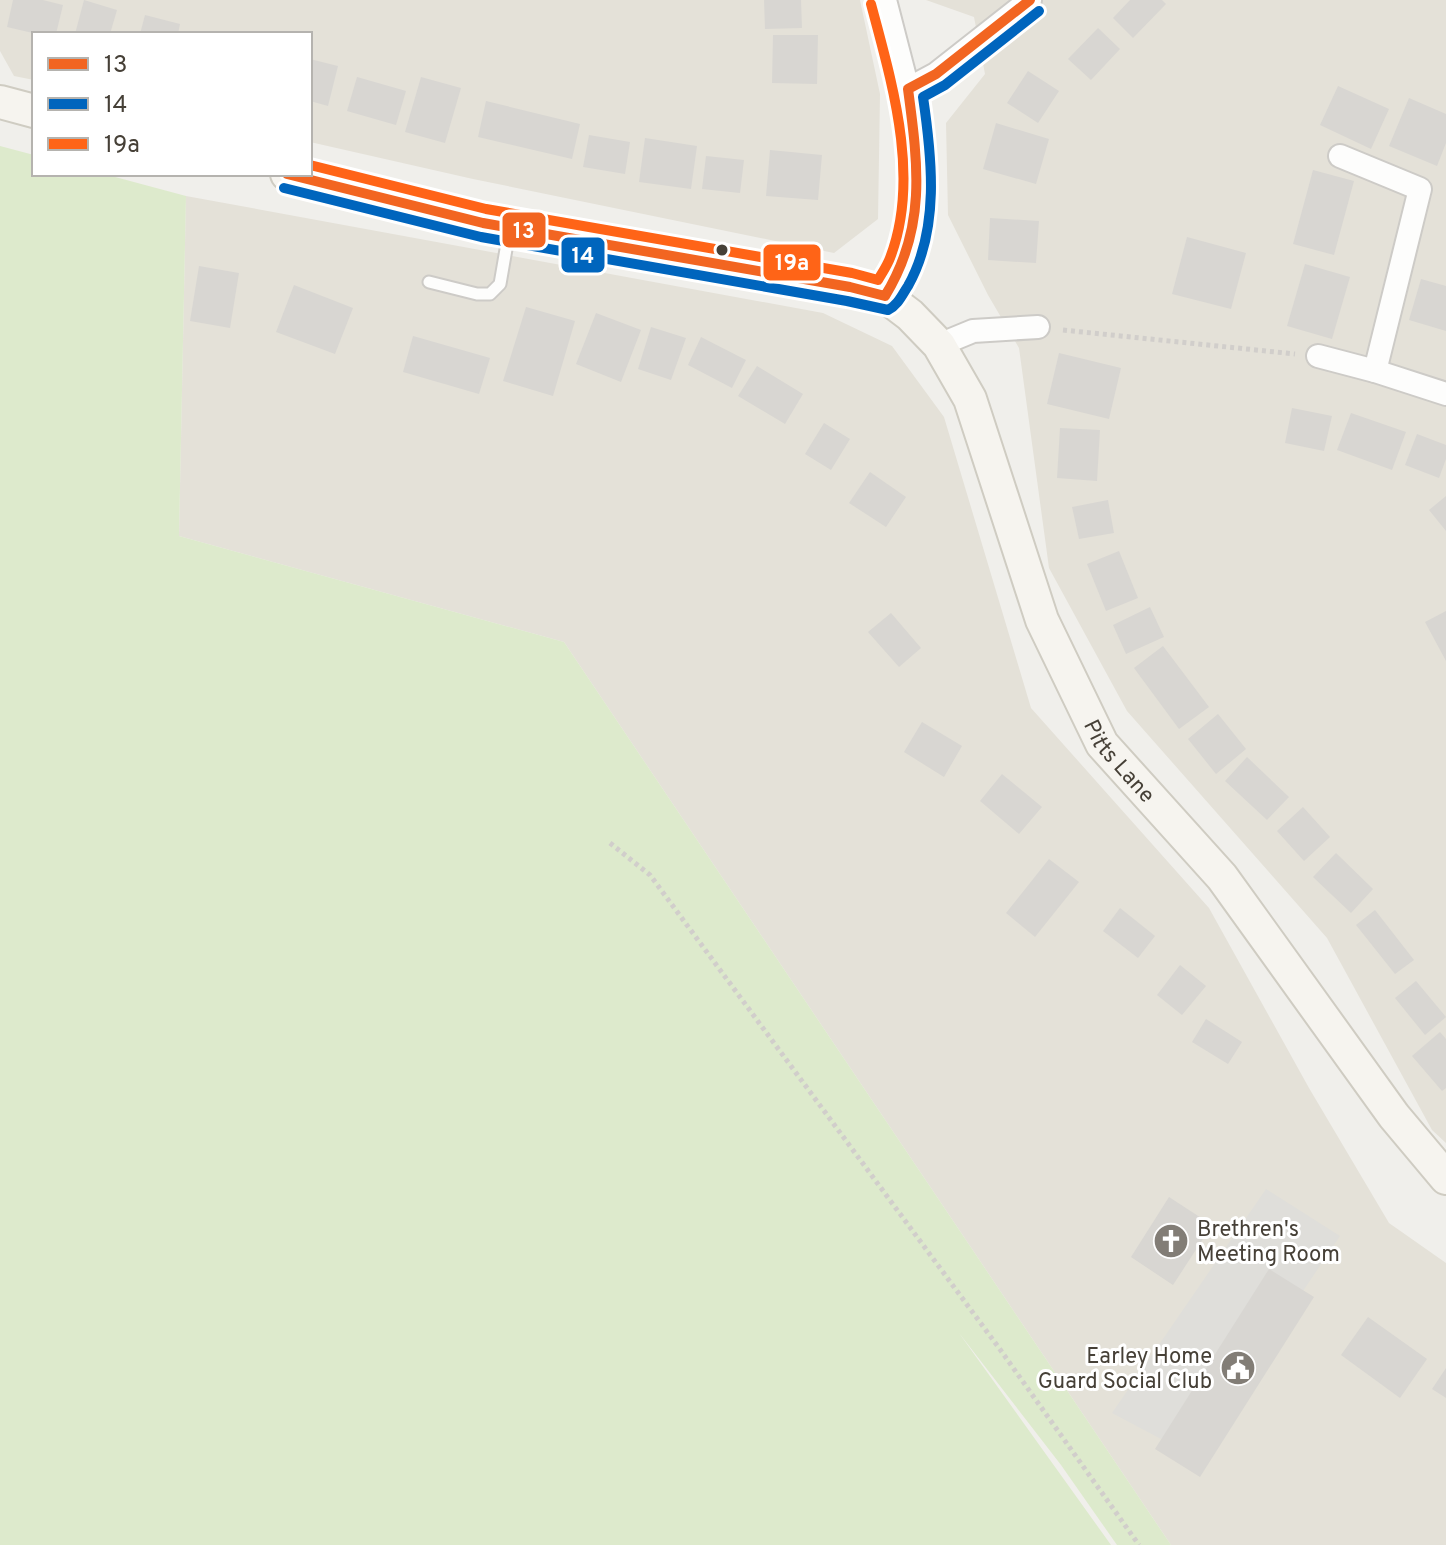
<svg xmlns="http://www.w3.org/2000/svg" width="1446" height="1545" font-family="Overpass,sans-serif">
<style>
.residential{fill:#e4e1d8}
.green{fill:#ddeacc}
.parking{fill:#dfdeda}
.building{fill:#d8d6d2}
.lines{fill:none;stroke-linecap:round;stroke-linejoin:round}
.lane-casing{stroke:#cdcbc7;stroke-width:15}
.street-casing{stroke:#cdcbc7;stroke-width:26}
.secondary-casing{stroke:#cfccc2;stroke-width:36}
.path{stroke:#d1cecb;stroke-width:5;stroke-dasharray:4 4;stroke-linecap:butt}
.lane{stroke:#fdfdfc;stroke-width:11}
.street{stroke:#fdfdfc;stroke-width:22}
.secondary{stroke:#f6f4ef;stroke-width:32}
.bus-1-casing{stroke:#fff;stroke-width:16}
.bus-2-casing{stroke:#fff;stroke-width:16}
.bus-3-casing{stroke:#fff;stroke-width:16}
.bus-1{stroke:#f26521;stroke-width:10}
.bus-2{stroke:#0065bd;stroke-width:10}
.bus-3{stroke:#ff6417;stroke-width:10}
.bus-dot{fill:#464037;stroke:#fff;stroke-width:3}
.labels{text-anchor:middle;stroke-width:6;stroke-linejoin:round;paint-order:stroke}
.street-label{font-size:22px;fill:#464037;stroke:#fff}
.poi-label{font-size:22px;fill:#464037;stroke:#fff;text-anchor:start}
.line-badge{stroke:#fff;stroke-width:3}
.badge-label{font-size:22px;text-anchor:middle;font-weight:bold;fill:#fff}
</style>
<rect width="100%" height="100%" fill="#f0efeb"/>
<g class="residential">
<path d="M0,0H860L880,94L878,219L834,253L473,179L310,142V34H34V80L14,76L0,51Z"/>
<path d="M926,0H1446V1143L1432,1130L1327,938L1127,711L1049,568L1019,348L988,295L948,215L946,123L985,74L974,17Z"/>
<path d="M186,196L823,313L892,346L944,417L1031,708L1209,908L1309,1088L1389,1223L1446,1263V1545H1171L564,642L179,536Z"/>
</g>
<path class="green" d="M0,146L34,155V174H104L186,196L179,536L564,642L1171,1545H1117L1061,1465L959,1333L1111,1545H0Z"/>
<path class="parking" d="M1266,1189L1340,1236L1303,1291L1161,1439L1112,1413Z"/>
<g class="building">
<path d="M13,0H43L63,5L56,34H37L7,27Z"/>
<path d="M84,0L117,10L110,34H75Z"/>
<path d="M764,0H801L802,28L765,29Z"/>
<path d="M1130,0H1162L1166,4L1133,38L1113,18Z"/>
<path d="M145,15L180,24L178,34H140Z"/>
<path d="M1098,28L1120,49L1091,80L1068,59Z"/>
<path d="M773,35H818L817,84L772,83Z"/>
<path d="M310,59L338,66L328,106L310,101Z"/>
<path d="M1028,71L1059,91L1038,123L1007,103Z"/>
<path d="M357,77L406,91L396,125L347,111Z"/>
<path d="M421,77L461,88L445,143L405,132Z"/>
<path d="M1338,86L1389,109L1371,149L1320,125Z"/>
<path d="M1409,98L1446,114V143L1437,166L1389,146Z"/>
<path d="M486,101L580,124L572,159L478,137Z"/>
<path d="M996,123L1049,139L1036,184L983,169Z"/>
<path d="M589,135L630,142L625,174L583,167Z"/>
<path d="M645,138L697,146L691,189L639,182Z"/>
<path d="M770,150L822,155L818,200L766,196Z"/>
<path d="M706,156L744,160L740,193L702,189Z"/>
<path d="M1313,170L1354,181L1334,255L1293,244Z"/>
<path d="M990,218L1039,221L1036,263L988,260Z"/>
<path d="M1187,237L1246,253L1231,309L1172,294Z"/>
<path d="M1305,264L1350,277L1332,339L1287,326Z"/>
<path d="M199,266L239,273L230,328L190,321Z"/>
<path d="M1421,279L1446,286V331L1409,320Z"/>
<path d="M294,285L353,308L335,354L276,332Z"/>
<path d="M526,307L575,321L553,396L503,381Z"/>
<path d="M596,313L641,330L621,382L576,364Z"/>
<path d="M651,327L686,338L671,380L638,369Z"/>
<path d="M413,336L490,358L479,394L403,372Z"/>
<path d="M701,337L746,360L732,388L688,365Z"/>
<path d="M1059,353L1121,368L1109,419L1047,404Z"/>
<path d="M757,366L803,394L785,424L738,396Z"/>
<path d="M1292,408L1332,416L1324,451L1285,443Z"/>
<path d="M1351,413L1406,432L1392,470L1337,450Z"/>
<path d="M824,423L850,439L831,470L805,454Z"/>
<path d="M1060,428L1100,430L1097,481L1057,478Z"/>
<path d="M1417,434L1446,445V459L1439,478L1405,465Z"/>
<path d="M870,472L906,497L886,527L849,503Z"/>
<path d="M1446,496V531L1429,510Z"/>
<path d="M1108,500L1114,533L1079,539L1072,507Z"/>
<path d="M1119,551L1138,598L1106,611L1087,564Z"/>
<path d="M1150,607L1164,637L1126,654L1113,625Z"/>
<path d="M1446,611V661L1425,622Z"/>
<path d="M891,613L921,648L899,667L868,632Z"/>
<path d="M1163,646L1209,707L1179,729L1134,668Z"/>
<path d="M1218,714L1246,749L1216,774L1188,739Z"/>
<path d="M922,722L962,746L944,777L904,752Z"/>
<path d="M1247,757L1289,797L1267,820L1225,781Z"/>
<path d="M1002,774L1042,807L1019,834L980,801Z"/>
<path d="M1303,807L1330,837L1304,861L1277,831Z"/>
<path d="M1336,853L1373,889L1351,913L1313,877Z"/>
<path d="M1049,859L1079,882L1035,937L1006,913Z"/>
<path d="M1120,908L1155,936L1138,958L1103,931Z"/>
<path d="M1375,910L1414,960L1395,974L1356,925Z"/>
<path d="M1180,965L1206,986L1182,1015L1157,995Z"/>
<path d="M1416,981L1446,1017L1425,1035L1395,998Z"/>
<path d="M1206,1019L1242,1042L1228,1064L1192,1042Z"/>
<path d="M1440,1032L1446,1039V1088L1442,1091L1412,1056Z"/>
<path d="M1169,1197L1212,1225L1173,1285L1131,1257Z"/>
<path d="M1269,1269L1314,1297L1200,1477L1155,1449Z"/>
<path d="M1368,1317L1427,1359L1400,1398L1341,1355Z"/>
<path d="M1446,1368V1398L1432,1389Z"/>
</g>
<g class="lines">
<defs>
<path id="lane" d="M429,282L477,294H490L500,284L509,232"/>
<g id="street">
<path d="M885,0L908,89L916,150L918,192L911,236L903,265L885,296"/>
<path d="M908,89L936,74L1030,0"/>
<path d="M1340,156L1420,189L1375,371"/>
<path d="M939,345L973,331L1038,327"/>
<path d="M1318,356L1375,371L1446,394"/>
</g>
<g id="secondary">
<path d="M0,102L34,111"/>
<path id="s1" d="M287,174L483,223L850,287L885,296L910,315L939,345L970,399L1042,620L1102,744L1222,877L1394,1116L1446,1178"/>
</g>
</defs>
<use href="#lane" class="lane-casing"/>
<use href="#street" class="street-casing"/>
<use href="#secondary" class="secondary-casing"/>
<g class="path">
<path d="M1063,330L1295,354"/>
<path d="M610,843L650,875L999,1348L1139,1545"/>
</g>
<use href="#lane" class="lane"/>
<use href="#street" class="street"/>
<use href="#secondary" class="secondary"/>
<defs>
<path id="bus-1" d="M287,174L483,223L850,287L885,296C927,228 918,164 908,89L936,74L1030,0"/>
<path id="bus-2" d="M284,188L481,237L847,301L888,310C898,305 902,295 908,286C940,229 932,158 923,97L945,85L1039,11"/>
<path id="bus-3" d="M310,165L486,209L852,273L878,280C882,273 887,266 890,258C921,178 892,83 871,4"/>
</defs>
<use href="#bus-1" class="bus-1-casing"/>
<use href="#bus-2" class="bus-2-casing"/>
<use href="#bus-3" class="bus-3-casing"/>
<use href="#bus-1" class="bus-1"/>
<use href="#bus-2" class="bus-2"/>
<use href="#bus-3" class="bus-3"/>
</g>
<defs>
<symbol id="church-disc" viewBox="-11 -11 22 22"><circle r="9.5" fill="#827d76" stroke="#fff"/><path d="M-1.2-6h2.4v3.5h3.3v2.4h-3.3V6h-2.4V-.1h-3.3v-2.4h3.3Z" fill="#fff"/></symbol>
<symbol id="civic-disc" viewBox="-11 -11 22 22"><circle r="9.5" fill="#827d76" stroke="#fff"/><path d="M-.6-6.5H3V-4.5H.6V-3L4-1V1h2V6H-6V1h2V-1L-.6-3ZM-1.2 2.5V6h2.4V2.5Z" fill="#fff"/></symbol>
</defs>
<g fill-rule="evenodd">
<use href="#church-disc" x="1151" y="1221" width="40" height="40"/>
<use href="#civic-disc" x="1218" y="1348" width="40" height="40"/>
</g>
<circle class="bus-dot" cx="722" cy="250" r="7"/>
<g class="labels">
<g class="street-label">
<text dy="8" stroke="none"><textPath href="#s1" startOffset="1140">Pitts Lane</textPath></text>
</g>
<g class="poi-label">
<text x="1197" y="1236">Brethren's<tspan x="1197" dy="25">Meeting Room</tspan></text>
<text x="1212" y="1363" text-anchor="end">Earley Home<tspan x="1212" dy="25">Guard Social Club</tspan></text>
</g>
</g>
<g class="line-badge">
<rect x="501" y="211" width="46" height="38" rx="8" fill="#f26521"/>
<rect x="560" y="236" width="46" height="38" rx="8" fill="#0065bd"/>
<rect x="762" y="243" width="60" height="39" rx="8" fill="#ff6417"/>
</g>
<g class="badge-label">
<text x="524" y="238">13</text>
<text x="583" y="263">14</text>
<text x="792" y="270">19a</text>
</g>
<rect x="32" y="32" width="280" height="144" fill="#ffffff" stroke="#b5b3af" stroke-width="2"/>
<rect x="48" y="58" width="40" height="12" fill="#f26521" stroke="#b5b3af" stroke-width="2"/>
<text x="104" y="72" font-size="24" fill="#464037">13</text>
<rect x="48" y="98" width="40" height="12" fill="#0065bd" stroke="#b5b3af" stroke-width="2"/>
<text x="104" y="112" font-size="24" fill="#464037">14</text>
<rect x="48" y="138" width="40" height="12" fill="#ff6417" stroke="#b5b3af" stroke-width="2"/>
<text x="104" y="152" font-size="24" fill="#464037">19a</text>
</svg>
